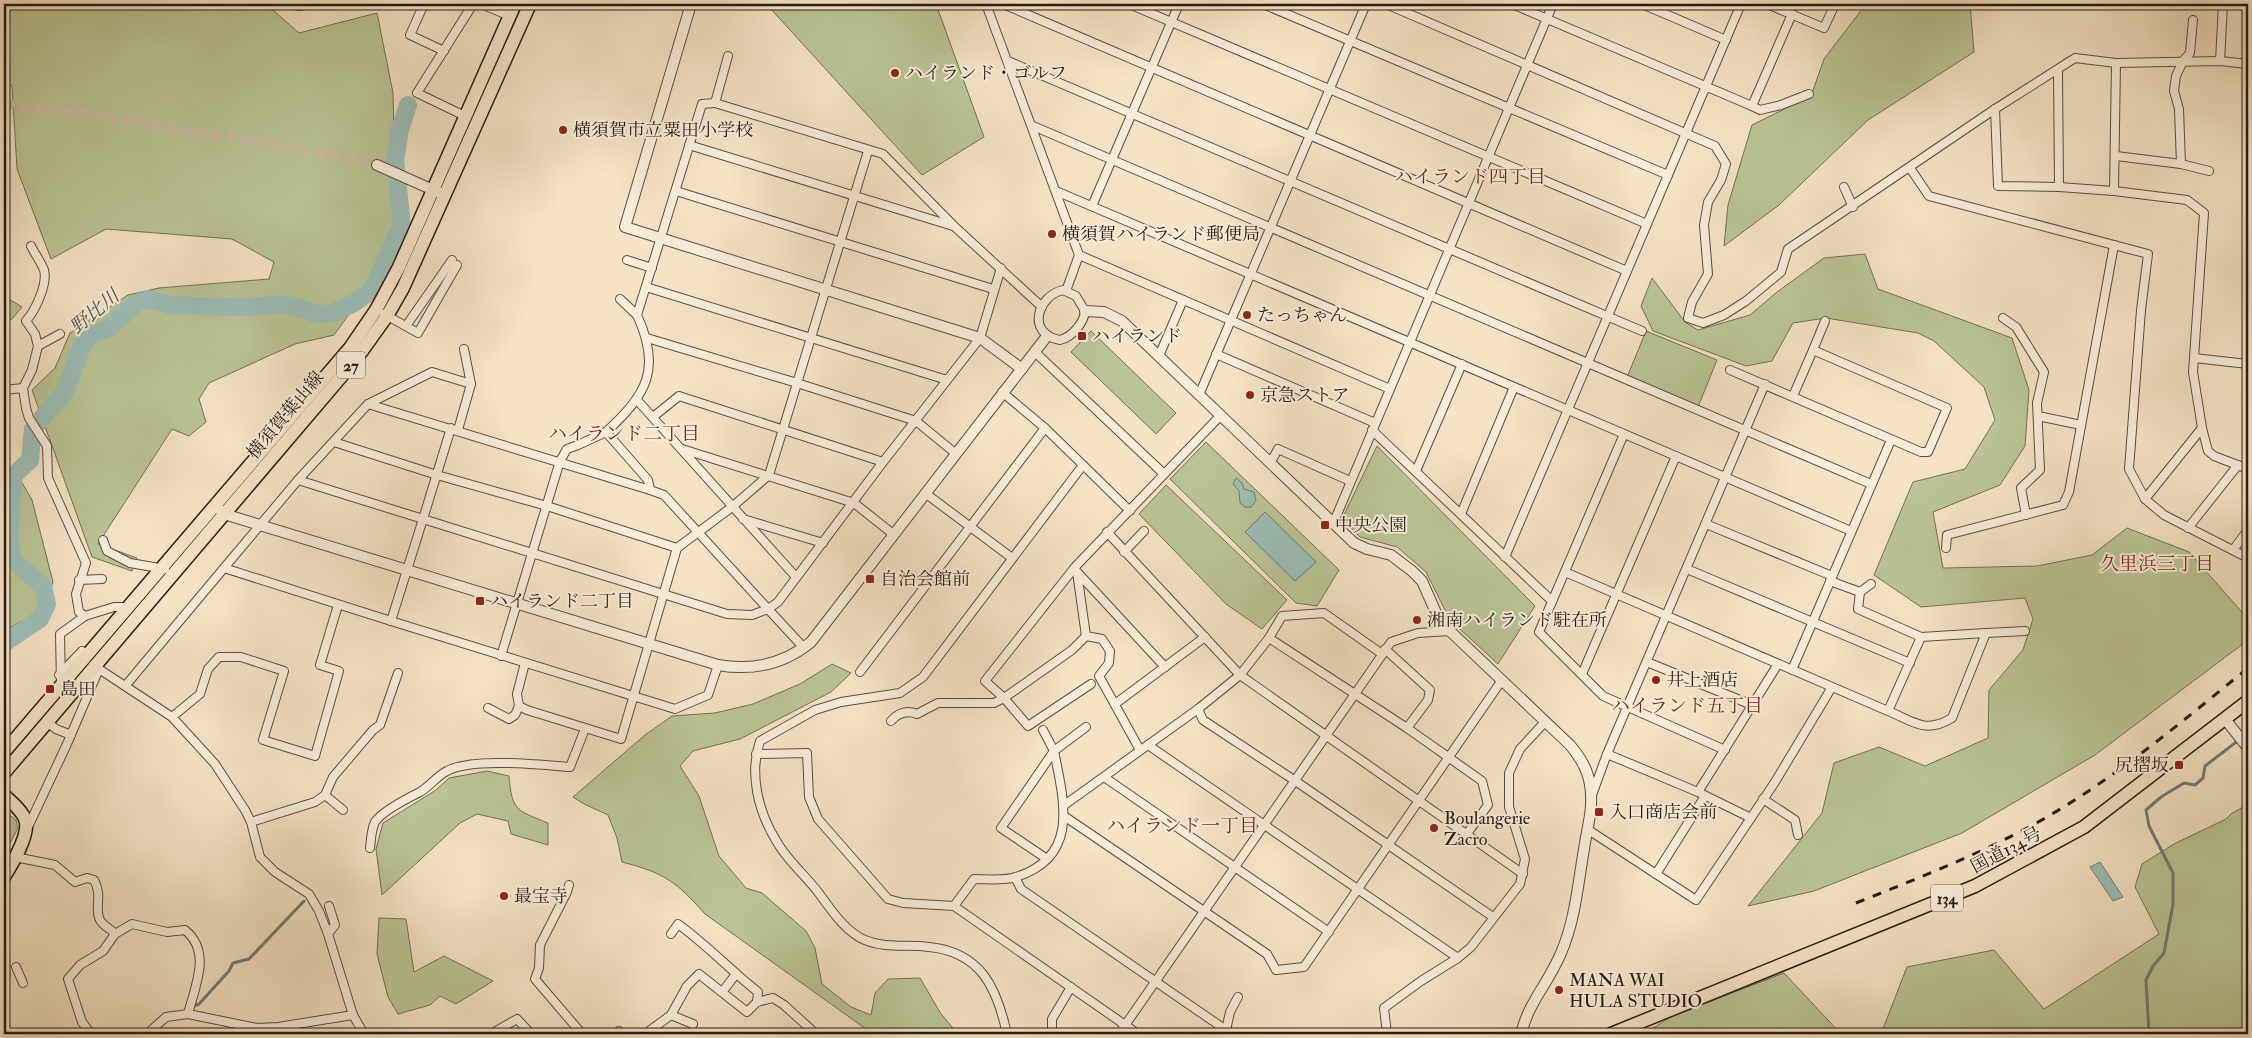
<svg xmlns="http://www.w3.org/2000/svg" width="2252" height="1038" font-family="'IM FELL Double Pica','Noto Serif JP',serif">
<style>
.green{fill:#bac496;stroke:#706f55}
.water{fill:#9cbeb7;stroke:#6d7c76}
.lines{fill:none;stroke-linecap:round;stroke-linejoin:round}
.stream{stroke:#6d7c76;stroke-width:3}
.river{stroke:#9cbeb7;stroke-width:18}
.tertiary-tunnel{stroke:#ccbba2;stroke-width:10;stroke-dasharray:10 5;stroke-linecap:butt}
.minor-casing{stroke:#5a4c40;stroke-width:10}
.tertiary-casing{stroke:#5a4c40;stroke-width:12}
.primary-casing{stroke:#271a14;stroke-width:15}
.trunk-casing{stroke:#271a14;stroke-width:15}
.minor{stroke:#f8edd9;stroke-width:8}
.tertiary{stroke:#f8edd9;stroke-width:10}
.primary{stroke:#f5e3c5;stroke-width:12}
.trunk{stroke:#f5e3c5;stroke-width:12}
.rail{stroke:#271a14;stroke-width:3;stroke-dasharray:9 9;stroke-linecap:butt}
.poi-dot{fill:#8f2418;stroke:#f8edd9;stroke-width:2}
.labels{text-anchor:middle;stroke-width:4;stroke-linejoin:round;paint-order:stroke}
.shield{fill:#f8edd9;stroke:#66594f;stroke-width:1}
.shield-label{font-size:16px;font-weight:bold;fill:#271a14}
.poi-label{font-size:18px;fill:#271a14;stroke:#f8edd9;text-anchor:start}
.street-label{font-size:18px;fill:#271a14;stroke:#f8edd9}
.neighbourhood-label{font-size:19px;fill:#7a1f14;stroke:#f8edd9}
.water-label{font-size:19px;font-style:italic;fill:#50534d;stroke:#f8edd9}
</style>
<rect width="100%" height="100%" fill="#f5e3c5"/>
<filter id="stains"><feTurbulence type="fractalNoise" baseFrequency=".004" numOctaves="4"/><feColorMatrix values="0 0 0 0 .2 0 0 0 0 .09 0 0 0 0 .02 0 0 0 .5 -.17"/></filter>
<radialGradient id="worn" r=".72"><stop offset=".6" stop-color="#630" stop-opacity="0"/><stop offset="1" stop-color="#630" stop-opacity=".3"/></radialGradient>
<g class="green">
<path d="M4,4H266L299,33L377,13L393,93L397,248L334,335L295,344L209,383L199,399L206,422L189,436L172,429L98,544L137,558L132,571L92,557L32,390L55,368L70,333L128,295L159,288L269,279L274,262L232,239L106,229L51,259L17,169L12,86L4,83Z"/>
<path d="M775,4H936L984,137L922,175L770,8Z"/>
<path d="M1866,4H1970L1974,52L1868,120L1779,205L1724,246L1728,205L1752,125L1811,96L1824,59Z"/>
<path d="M1865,254L1878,289L2012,338L2029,390L2025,446L2000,485L1933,512L1943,568L2037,566L2092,555L2127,528L2189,552L2248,619V640L2095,755L1962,833L1814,891L1748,906L1822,813L1834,763L1879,747L1925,766L1988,738L1989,690L2023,650L2033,619L2025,598L1921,607L1874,575L1913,482L1965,469L1995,420L1984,387L1934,341L1918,333L1826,318L1793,323L1772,361L1746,366L1653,331L1641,306L1652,278L1685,322L1698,330L1750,315L1777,292L1824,258Z"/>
<path d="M4,296L22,307L12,319L4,321Z"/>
<path d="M1091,331L1176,413L1156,434L1071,352Z"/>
<path d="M1646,331L1717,360L1698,407L1627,377Z"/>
<path d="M1206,442L1339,570L1317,606L1296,603L1170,479Z"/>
<path d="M1377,446L1535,606L1498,664L1450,620L1426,572L1397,547L1360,537L1342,519Z"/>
<path d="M4,468L15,471L32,500L53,582L43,609L4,631Z"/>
<path d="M1166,485L1287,600L1262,629L1226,604L1139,514Z"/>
<path d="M832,664L851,673L831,692L740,739L693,751L680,766L699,796L719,856L746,888L762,893L806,931L815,948L822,984L851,1007L871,1015L875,993L888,979L920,978L941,1014L958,1034H926L922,1030L904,1034H873L705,914C676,881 664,873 622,862L617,838L608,815L584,804L573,797L645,735L672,716L715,713L753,704L800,684Z"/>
<path d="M487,771L509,776C512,812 517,810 548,823V845L511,834L508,821L477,814L460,823L382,895L376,849L383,823L436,790L449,778Z"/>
<path d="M2248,804V1034H1881L1907,967L1994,950L2044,1009L2159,934L2135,887L2142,864L2174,844L2226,819L2231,814Z"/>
<path d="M4,811L16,820L18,828L10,843L4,838Z"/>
<path d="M379,918L406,919L414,972L444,956L493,981L456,1004L440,996L430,1005L398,1014L388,997L377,954Z"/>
<path d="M1784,973L1841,1034H1644L1672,1016Z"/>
</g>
<g class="water">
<path d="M1236,478L1242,483L1244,489L1254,492L1256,501L1251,507H1245L1240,503L1239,491L1233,484Z"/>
<path d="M1265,512L1316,562L1295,581L1245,532Z"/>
<path d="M2100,862L2123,897L2113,901L2090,867Z"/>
</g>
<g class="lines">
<g class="stream">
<path d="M194,1006L199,1004L229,971L233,963L249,959L304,901"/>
<path d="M2149,1034L2146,980L2153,966L2164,953L2173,904V873L2149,826L2146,810L2161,797L2184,783L2195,785L2203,778L2205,766L2248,733"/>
</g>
<path class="river" d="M4,643L40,619L47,604L43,586L12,560C8,532 11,502 14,475L30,460L33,429L65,391L82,346L93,334L107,329L138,302L148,299L170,305L219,307H251L281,304L298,307L313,313L324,314L333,313L354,303L372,290L402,225L395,161L400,129L408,105"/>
<path class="tertiary-tunnel" d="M4,104L95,115L352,158L377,165"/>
<defs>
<g id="minor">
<path d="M290,4L299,6L312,4"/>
<path d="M424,4L410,35L444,51"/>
<path d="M481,4L510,16"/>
<path d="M986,4L1079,255L1066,291"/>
<path d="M1003,4L1627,271"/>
<path d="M1129,4L1647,224"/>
<path d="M1263,4L1668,175"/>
<path d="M1386,4L1715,146L1726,164L1721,180L1708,202L1704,225L1708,274L1692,302L1688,318L1703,323L1724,315L1746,301L1781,272L1788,249L1995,109L2075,58L2116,63L2220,61L2248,64"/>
<path d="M1512,4L1752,106L1792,14"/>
<path d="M1642,4L1726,40"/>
<path d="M1767,4L1824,28L1835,4"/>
<path d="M1008,61L1642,331"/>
<path d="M2220,61L2223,4"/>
<path d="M2058,71L2059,187"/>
<path d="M715,103L883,154L955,227L1042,307"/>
<path d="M1752,106L1760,110L1781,105L1809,94"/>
<path d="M1995,109L1998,186L2059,187L2114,191L2187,200L2204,213L2193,372L2202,428L2208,451L2214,456L2248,469"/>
<path d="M465,116L417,93L473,4"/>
<path d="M1033,126L1871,484"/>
<path d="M689,145L953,226"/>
<path d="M2116,156L2181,164L2209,171"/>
<path d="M2181,164L2179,109L2174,91L2176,76L2183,61L2190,53L2193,20"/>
<path d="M1910,168L1929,196L2148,254L2141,310L2129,469L2145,499L2164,515L2248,558"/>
<path d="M1844,187L1853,207"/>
<path d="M676,191L993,289"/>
<path d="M1056,191L1851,531"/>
<path d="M2114,191L2116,63"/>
<path d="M1092,206L1179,4"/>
<path d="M31,246C35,254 41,262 44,270C48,284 35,311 26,321L35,334L38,346L32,370L23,388L26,408L29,418L47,446L48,478L86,563L76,594L79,612L85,616L114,607H129"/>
<path d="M1079,255L1390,389"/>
<path d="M627,260L652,268"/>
<path d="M646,287L947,380"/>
<path d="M1063,290L1076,296L1085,311C1084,323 1072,337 1060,340C1026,334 1037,296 1063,290Z"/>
<path d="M620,299L637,315"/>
<path d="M384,314L418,333L457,265"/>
<path d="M2003,318L2016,327L2044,372L2037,403L2040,470L2021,488L2026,515"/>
<path d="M406,326L452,260"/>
<path d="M647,338L797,383L916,421L955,453"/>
<path d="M38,346L60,334"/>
<path d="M464,349L471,384"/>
<path d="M1813,350L1825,321"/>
<path d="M1036,353L1164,474"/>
<path d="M1216,354L1375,423"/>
<path d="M1159,356L1183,300"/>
<path d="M2194,358L2248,364"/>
<path d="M1730,370L1921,452H1928L1947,408L1813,350L1793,396"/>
<path d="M4,390L23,388"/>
<path d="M1002,392L1045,428L1083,465L923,677L900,693L841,702L815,710L760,741C749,774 758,812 777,842C787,860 805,875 818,892C830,908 845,932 865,940C886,949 907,944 929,947C981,952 997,988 1007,1034"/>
<path d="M1199,395L1366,4"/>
<path d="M637,400L796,577"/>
<path d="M368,404L650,490"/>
<path d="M2038,416L2081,425"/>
<path d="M653,417L679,396L883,462"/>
<path d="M451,428L423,519L298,480L368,404L432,372L471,384L458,430"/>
<path d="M1372,430L1552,601"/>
<path d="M1624,434L1539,632L1603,696L1725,750"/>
<path d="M334,442L437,475L547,506L677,548"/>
<path d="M682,449L854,503L893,534"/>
<path d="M1273,458L1278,449L1350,481"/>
<path d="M1083,465L1130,511"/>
<path d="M1416,471L1462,364"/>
<path d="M925,493L1012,558"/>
<path d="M2145,499L2202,428"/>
<path d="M1461,514L1514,387"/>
<path d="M743,519L823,543"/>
<path d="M1333,524L1553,4"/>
<path d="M1706,524L1832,576"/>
<path d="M2188,528L2238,465"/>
<path d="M1107,532L1240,675L1523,874"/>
<path d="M103,540L107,551L130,563L165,569"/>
<path d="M1946,548L1947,535L2063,505L2069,492L2114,245"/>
<path d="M2233,550L2248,530"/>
<path d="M1124,552L1144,531"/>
<path d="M1505,557L1741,4"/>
<path d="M224,568L298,480"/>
<path d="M1687,569L1910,663"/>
<path d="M1077,572L1086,636L1102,639L1110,651L1109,663L1099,676L1140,750"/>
<path d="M1565,572L1888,711C1915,722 1925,734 1952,718L1986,633L1921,637L1888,711"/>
<path d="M1078,573L1165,667"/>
<path d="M79,580L102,579"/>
<path d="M1830,581L1860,592L1871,584"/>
<path d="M1860,592L1858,609L1921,637"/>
<path d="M391,621L675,709L708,695L718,665"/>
<path d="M1986,633L2025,631"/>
<path d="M1086,636L1072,650L1004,698L985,681L1075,567L1221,415"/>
<path d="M1269,638L1407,728L1482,781L1488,805L1466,835"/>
<path d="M804,648L768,609L778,602L883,462L980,338L1001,268"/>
<path d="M1385,649L1430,690L1428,700L1407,728"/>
<path d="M501,656L560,461L567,449L578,445L606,432"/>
<path d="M1647,662L1752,705"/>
<path d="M525,663L517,694L519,706L527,710L621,739L677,548L732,507L769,475L868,151"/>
<path d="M93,665L172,717L215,764L245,810L251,822L260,857L275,872L309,894L319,911L328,934L353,1015L364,1034"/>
<path d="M1792,670L1891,440"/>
<path d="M860,672L1045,428"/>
<path d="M1582,674L1676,456"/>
<path d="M59,675L82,651"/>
<path d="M61,685L60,634L85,616"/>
<path d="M126,685L224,568L391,621L423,519L727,614L752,615L768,609L664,495L650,490L648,480L606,432C647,394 662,369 637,315L702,104L715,103L728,56"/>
<path d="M1115,704L1205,637"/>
<path d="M488,708L509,719L515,715L519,706"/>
<path d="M1198,709L1203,720L1294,780L1493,917"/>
<path d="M172,717L200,694L208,669L219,657H241L284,671L263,740L315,756L339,671L320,665L338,605"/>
<path d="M891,721C898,713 907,710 917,714L938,703H994L1004,698L1028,726L1091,684"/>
<path d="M47,722L56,729L71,735"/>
<path d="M1043,730L1054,751L1001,828L1047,859"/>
<path d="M1148,745L1458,958"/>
<path d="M756,754L807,753L809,797L818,819L888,899L903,903L954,906L1138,1034"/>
<path d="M1607,754L1698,792L1751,818"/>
<path d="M1104,777L1329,932"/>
<path d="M1698,792L1778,664"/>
<path d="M325,795L343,810"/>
<path d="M1592,795L1607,754L1765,384"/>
<path d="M1763,799L1795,820L1798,835"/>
<path d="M1063,806L1198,709L1240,675L1269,638L1282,616L1324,613L1382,654"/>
<path d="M1064,816L1267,954L1276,970L1304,967L1502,680"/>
<path d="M251,822L315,802L325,795L333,777L373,730L380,725L398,673"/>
<path d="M28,827L67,744L99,669"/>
<path d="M1587,829L1696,900L1775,782L1832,687"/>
<path d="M370,848C371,840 371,830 375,822C382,811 408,798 420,792C430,786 437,776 447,771C472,757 541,765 570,767L585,729"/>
<path d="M15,857L55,865L75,882L87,878L94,880C103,895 94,909 100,920C103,926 111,929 115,934L103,951L80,965L68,979L82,1022L91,1034"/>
<path d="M1656,874L1705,796"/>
<path d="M1015,877L1021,889L1226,1030L1227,1034"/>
<path d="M569,885L567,892L540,945L539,968L535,979L582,1034"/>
<path d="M954,906L974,879C987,879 1004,881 1016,877C1080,857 1064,801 1054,751L1086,727"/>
<path d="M115,934L132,924L167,932L185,930C212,952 195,986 188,1014"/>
<path d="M328,934L335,925L329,906"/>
<path d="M671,934L678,924C707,945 730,970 758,992L757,1002"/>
<path d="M16,967L23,983"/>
<path d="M723,991L736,974"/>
<path d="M671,1015L693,1024"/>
<path d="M1226,1030L1230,1012L1238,997"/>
<path d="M619,1031L621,1034"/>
<path d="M4,1033L6,1034"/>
<path d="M147,1034L166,1017L188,1014L257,1028L278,1027L353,1015"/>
<path d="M491,1034L517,1019L531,1034"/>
<path d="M645,1034L671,1015L687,986L699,974L747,1012L757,1002L773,998L784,1005L816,1034"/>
<path d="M1052,1034V1019L1071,987"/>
<path d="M1119,1034L1391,642L1418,633L1450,631"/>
<path d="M1387,1034L1384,1008L1421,981L1458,958L1471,947L1520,884L1525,859L1509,807V773L1520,749L1545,722"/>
</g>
<g id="tertiary">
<path d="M691,4L625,227L980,338L1022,369"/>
<path d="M377,165L440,193"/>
<path d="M1085,311L1104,312L1122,321L1354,543L1367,549L1391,555L1412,571L1422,581L1437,615L1450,631L1570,745C1580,757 1588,769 1590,785C1594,807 1587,828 1584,849C1578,884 1575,921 1561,953C1548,984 1529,1001 1521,1034"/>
<path d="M220,510L224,514L718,665C752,671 784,664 811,642L1047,336"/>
<path d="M2225,719L2248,748"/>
</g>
<g id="primary">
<path d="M4,752L350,348L376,310L399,267L515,4"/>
<path d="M4,773L357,358L387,316L403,288L530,4"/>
<path d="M4,795C11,802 21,809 25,819C31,833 12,864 4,877"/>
</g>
<path id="trunk" d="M1611,1034L1975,886L2084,827L2248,701"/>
</defs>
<use href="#minor" class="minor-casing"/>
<use href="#tertiary" class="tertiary-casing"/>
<use href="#primary" class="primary-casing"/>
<use href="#trunk" class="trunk-casing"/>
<use href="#minor" class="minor"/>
<use href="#tertiary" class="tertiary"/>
<use href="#primary" class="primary"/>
<use href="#trunk" class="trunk"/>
<path class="rail" d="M1856,903C1921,877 1986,852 2047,817C2119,775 2184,720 2248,668"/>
</g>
<g class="poi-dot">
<circle cx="895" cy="73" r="5"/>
<circle cx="563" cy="130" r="5"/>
<circle cx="1052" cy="234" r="5"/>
<circle cx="1247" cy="315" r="5"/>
<rect x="1077" y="331" width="10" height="10" rx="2.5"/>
<circle cx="1250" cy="395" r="5"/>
<rect x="1320" y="520" width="10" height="10" rx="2.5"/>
<rect x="865" y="574" width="10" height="10" rx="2.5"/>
<rect x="475" y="596" width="10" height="10" rx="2.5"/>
<circle cx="1417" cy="620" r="5"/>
<circle cx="1656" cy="680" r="5"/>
<rect x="45" y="684" width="10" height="10" rx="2.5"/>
<rect x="2174" y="760" width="10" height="10" rx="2.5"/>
<rect x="1594" y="807" width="10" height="10" rx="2.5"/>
<circle cx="1434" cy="828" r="5"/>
<circle cx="504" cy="896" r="5"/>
<circle cx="1559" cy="990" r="5"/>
</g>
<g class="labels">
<g class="shield">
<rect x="337" y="351.5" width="28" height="27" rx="4"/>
<rect x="1931" y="884.5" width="32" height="27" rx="4"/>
</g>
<g class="shield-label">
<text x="351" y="371">27</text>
<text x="1947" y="904">134</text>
</g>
<g class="poi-label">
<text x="905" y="79">ハイランド・ゴルフ</text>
<text x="573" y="136">横須賀市立粟田小学校</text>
<text x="1062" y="240">横須賀ハイランド郵便局</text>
<text x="1257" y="321">たっちゃん</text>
<text x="1092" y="342">ハイランド</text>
<text x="1260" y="401">京急ストア</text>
<text x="1335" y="531">中央公園</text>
<text x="880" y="585">自治会館前</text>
<text x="490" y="607">ハイランド二丁目</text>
<text x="1427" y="626">湘南ハイランド駐在所</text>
<text x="1666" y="686">井上酒店</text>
<text x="60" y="695">島田</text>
<text x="2169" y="771" text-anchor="end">尻摺坂</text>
<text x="1609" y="818">入口商店会前</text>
<text x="1444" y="824">Boulangerie<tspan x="1444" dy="21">Zacro</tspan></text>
<text x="514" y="902">最宝寺</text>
<text x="1569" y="986">MANA WAI<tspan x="1569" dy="21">HULA STUDIO</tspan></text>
</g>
<g class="street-label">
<text transform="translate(285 415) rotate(-50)" y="6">横須賀葉山線</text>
<text transform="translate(2006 850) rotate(-28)" y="6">国道134号</text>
</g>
<g class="neighbourhood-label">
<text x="1470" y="183">ハイランド四丁目</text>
<text x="624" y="440">ハイランド二丁目</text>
<text x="2157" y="570">久里浜三丁目</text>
<text x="1687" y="712">ハイランド五丁目</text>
<text x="1182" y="832">ハイランド一丁目</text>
</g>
<g class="water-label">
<text transform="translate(94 311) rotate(-40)" y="7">野比川</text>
</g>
</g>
<rect width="2252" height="1038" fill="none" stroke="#f5e3c5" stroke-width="20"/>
<rect x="5" y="5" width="2242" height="1028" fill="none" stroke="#271a14" stroke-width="2.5"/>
<rect x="10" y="10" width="2232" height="1018" fill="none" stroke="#271a14"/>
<rect width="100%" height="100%" filter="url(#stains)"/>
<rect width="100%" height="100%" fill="url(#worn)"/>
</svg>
